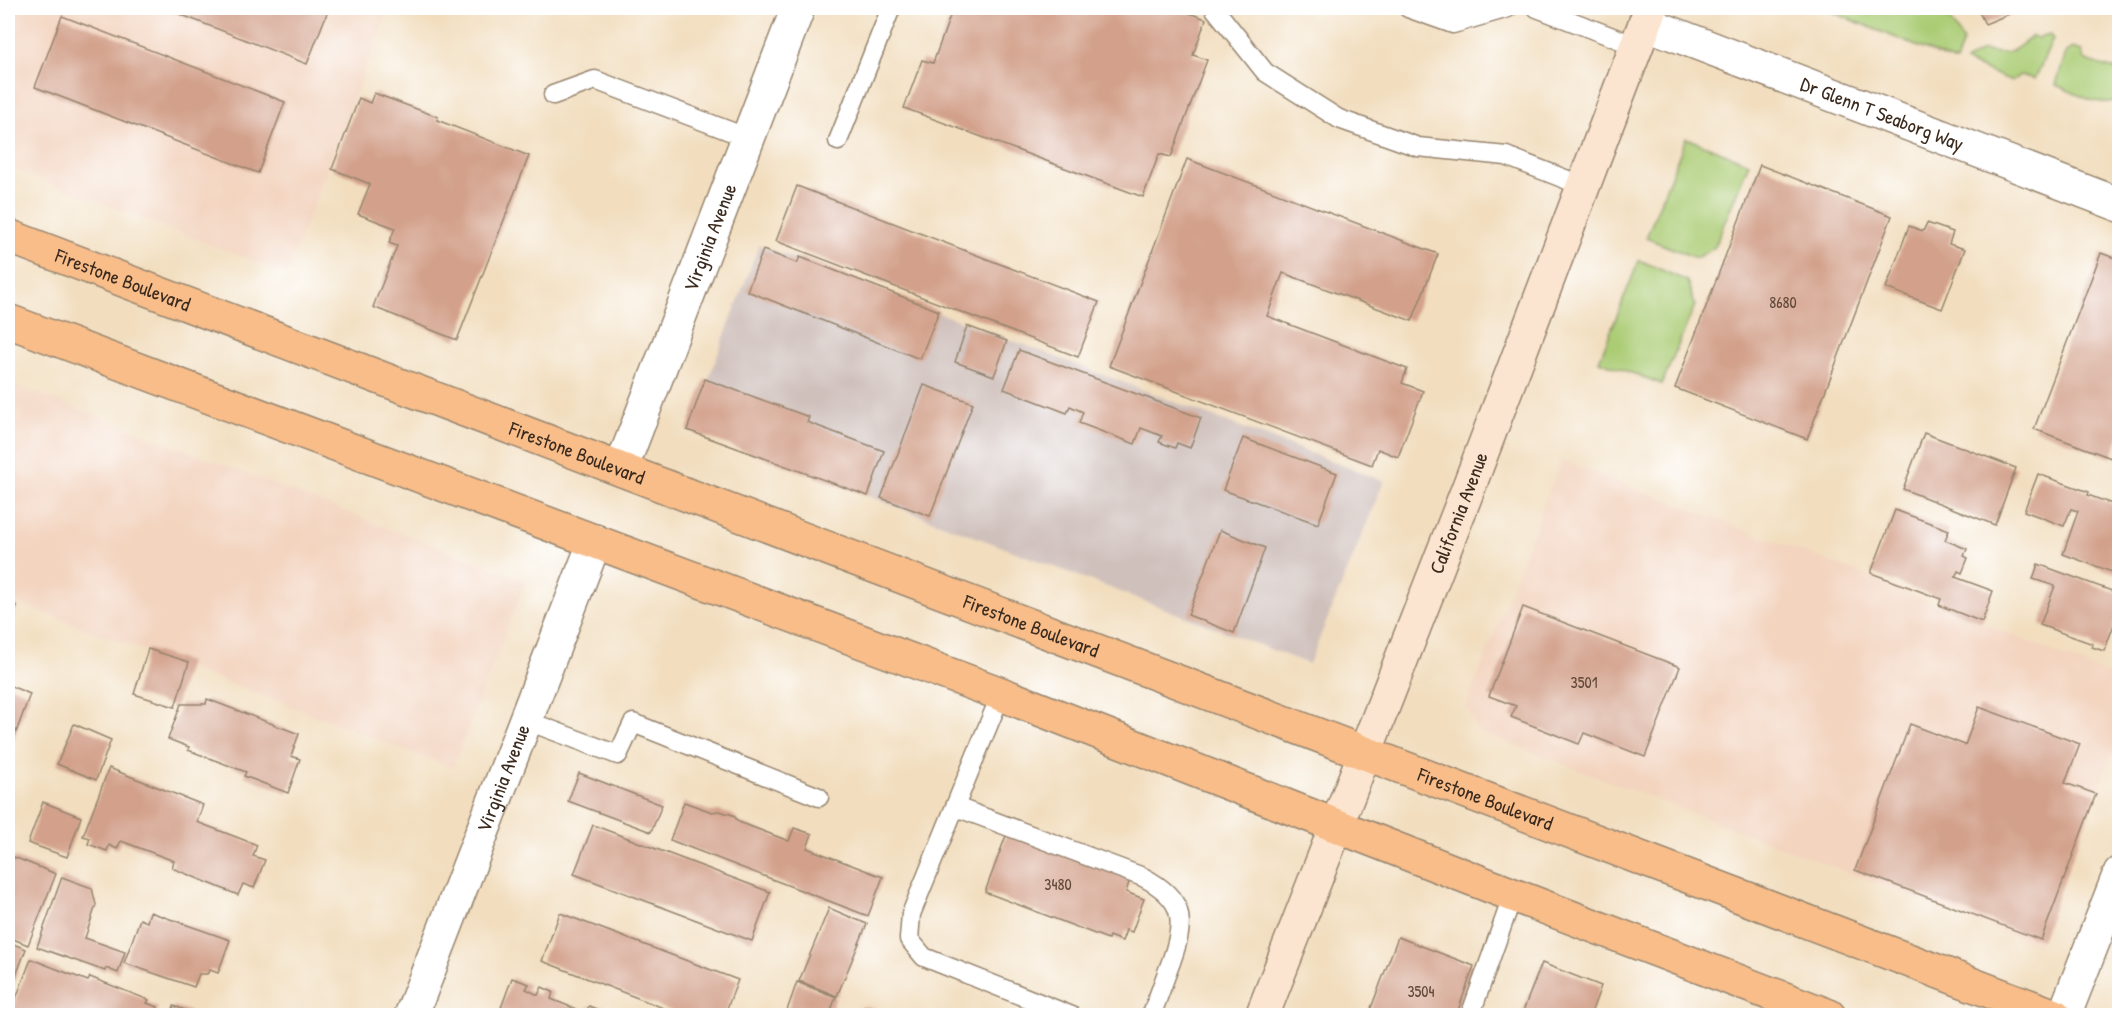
<svg xmlns="http://www.w3.org/2000/svg" width="2127" height="1023" font-family="'Patrick Hand',sans-serif">
<style>
.built{fill:#f3d4bf}
.industrial{fill:#cfc0bb}
.green{fill:#abcc74;stroke:#737b49;stroke-width:1.5}
.building{fill:#d3a18b}
.lines{fill:none;stroke-linecap:round;stroke-linejoin:round}
.lane-casing{stroke:#96846e;stroke-width:21}
.street-casing{stroke:#96846e;stroke-width:36}
.secondary-casing{stroke:#96846e;stroke-width:36}
.primary-casing{stroke:#96846e;stroke-width:36}
.lane{stroke:#fff;stroke-width:18}
.street{stroke:#fff;stroke-width:33}
.secondary{stroke:#fce5d0;stroke-width:33}
.primary{stroke:#f8bd89;stroke-width:33}
.labels{text-anchor:middle;stroke-width:4.5;stroke-linejoin:round;paint-order:stroke}
.number-label{font-size:16px;fill:#614839}
.street-label{font-size:20px;fill:#3b2a1e;stroke:#fff}
</style>
<rect width="100%" height="100%" fill="#fff"/>
<filter id="ink" filterUnits="userSpaceOnUse"><feTurbulence type="fractalNoise" baseFrequency=".0167" numOctaves="2"/><feDisplacementMap in="SourceGraphic" scale="12" xChannelSelector="R" yChannelSelector="G"/><feConvolveMatrix kernelMatrix="1 2 1 2 8 2 1 2 1" color-interpolation-filters="sRGB"/></filter>
<filter id="wash" filterUnits="userSpaceOnUse"><feTurbulence type="fractalNoise" baseFrequency=".008" numOctaves="4" result="noise"/><feDisplacementMap in="SourceGraphic" scale="24" xChannelSelector="R" yChannelSelector="G"/><feGaussianBlur stdDeviation="1.35" result="paint"/><feColorMatrix in="noise" values="0 0 0 0 0 0 0 0 0 0 0 0 0 0 0 0 0 1.4 0 .05"/><feComposite in="paint" operator="in"/></filter>
<g filter="url(#wash)">
<rect width="100%" height="100%" fill="#f2debf"/>
<g class="built">
<path d="M8,8H389L287,274L8,167Z"/>
<path d="M8,382L526,581L453,768L8,599Z"/>
<path d="M1561,460L1859,573L2119,679L2120,734L2038,945L1477,731L1466,706Z"/>
</g>
<path class="industrial" d="M759,245L1384,481L1309,664L690,428Z"/>
<g class="green">
<path d="M1834,8H1943L1963,41L1956,62L1832,12Z"/>
<path d="M2050,35L2053,39L2035,79L2020,75L2012,81L1965,62L1983,50C2007,57 2014,52 2032,36L2038,38Z"/>
<path d="M2072,48L2082,51L2083,57L2088,61L2118,70L2119,99C2099,109 2076,93 2056,85L2066,52Z"/>
<path d="M1686,138L1749,163L1714,248L1696,258L1646,238Z"/>
<path d="M1639,260L1687,281L1695,305L1662,384L1599,361Z"/>
</g>
<g id="blocks">
<g class="building">
<path d="M164,8H329L307,64Z"/>
<path d="M953,8H1175L1206,19L1193,55L1207,60L1171,157L1159,154L1143,197L904,108L922,60L933,63Z"/>
<path d="M1977,8H2024L1985,24Z"/>
<path d="M62,16L285,102L258,173L35,87Z"/>
<path d="M374,93L438,117L437,120L529,156L457,340L373,307L397,246L389,243L395,228L358,214L370,184L332,169L359,98L370,103Z"/>
<path d="M1187,159L1438,254L1412,321L1283,273L1267,316L1407,369L1402,383L1423,391L1398,457L1378,449L1372,465L1109,366Z"/>
<path d="M1760,165L1892,216L1807,439L1675,388Z"/>
<path d="M797,186L1099,302L1078,357L776,241Z"/>
<path d="M1927,223L1953,232L1949,244L1965,249L1942,309L1886,288L1909,226L1923,231Z"/>
<path d="M763,250L797,263L800,257L939,311L920,359L747,291Z"/>
<path d="M2101,253L2120,260V435L2111,458L2034,429Z"/>
<path d="M967,326L1007,341L994,376L955,362Z"/>
<path d="M1019,350L1201,418L1190,448L1177,443L1175,448L1159,442L1162,436L1141,428L1135,444L1079,423L1083,412L1070,406L1067,413L1004,389Z"/>
<path d="M705,379L809,417L807,422L884,451L868,496L687,430Z"/>
<path d="M924,385L973,403L930,516L881,498Z"/>
<path d="M1924,433L2016,468L1995,525L1903,489Z"/>
<path d="M1243,438L1337,473L1318,524L1223,490Z"/>
<path d="M2038,474L2089,492L2088,495L2120,507V575L2063,554L2078,511L2071,509L2064,526L2024,511Z"/>
<path d="M1895,510L1949,530L1945,540L1967,549L1964,556L1968,558L1962,573L1958,571L1955,577L1993,591L1982,622L1939,605L1941,599L1871,573Z"/>
<path d="M1220,530L1265,548L1234,633L1188,615Z"/>
<path d="M2038,564L2120,594V609L2104,651L2092,647L2093,644L2040,625L2055,586L2033,579Z"/>
<path d="M8,603L17,606L8,631Z"/>
<path d="M1523,607L1680,667L1645,757L1584,733L1579,744L1511,717L1516,706L1489,696Z"/>
<path d="M148,649L189,662L175,707L134,694Z"/>
<path d="M8,685L30,694L10,749L8,748Z"/>
<path d="M207,699L299,734L291,756L300,759L288,793L244,776L246,772L188,750L189,747L168,739L181,704H206Z"/>
<path d="M1979,707L2080,744L2065,783L2096,794L2041,940L1855,870L1910,724L1965,745Z"/>
<path d="M74,724L111,740L96,780L57,764Z"/>
<path d="M109,768L203,805L197,822L257,845L253,856L265,860L254,888L243,884L238,895L172,868L174,861L121,841L117,849L109,845L107,851L88,844L90,838L83,836Z"/>
<path d="M579,773L662,805L651,832L568,801Z"/>
<path d="M43,802L81,817L67,857L28,843Z"/>
<path d="M684,802L712,812L719,811L733,815L739,822L789,841L794,828L812,834L807,848L883,877L868,916L670,840Z"/>
<path d="M593,825L770,892L752,941L574,874Z"/>
<path d="M1008,830L1131,876L1126,892L1144,899L1132,932L1126,930L1122,941L1109,936L1108,939L985,892Z"/>
<path d="M14,857L56,874L28,945L8,937V873Z"/>
<path d="M62,877L92,888L96,905L85,938L125,952L118,973L106,968L105,971L37,947Z"/>
<path d="M829,908L867,924L837,996L799,981Z"/>
<path d="M150,912L230,940L218,973L210,970L207,974H199L194,987L124,963L140,919L147,922Z"/>
<path d="M560,913L738,980L724,1016H684L542,961Z"/>
<path d="M1398,937L1474,966L1456,1016H1368Z"/>
<path d="M8,942L26,949L8,997Z"/>
<path d="M31,959L88,981L90,977L149,1000L147,1003L158,1007L155,1016H23L24,1014L12,1009Z"/>
<path d="M1542,963L1601,986L1590,1016H1521Z"/>
<path d="M512,978L529,984L526,989L538,995L542,987L553,992L551,999L586,1013L589,1006L599,1010L597,1016H498Z"/>
<path d="M797,982L836,997L829,1016H785Z"/>
<path d="M174,1006L199,1015V1016H170Z"/>
<path d="M864,1006L889,1015V1016H860Z"/>
</g>
</g>
</g>
<g filter="url(#ink)">
<use href="#blocks" fill-opacity="0" stroke="#96846e" stroke-width="1.5"/>
<g class="lines">
<defs>
<g id="lane">
<path d="M1214,8L1265,72L1339,119L1418,147L1506,156L1583,186"/>
<path d="M1408,8L1453,24L1508,8"/>
<path d="M1537,8L1636,46"/>
<path d="M553,95L595,80L748,138"/>
<path d="M838,141L891,8"/>
<path d="M1001,694L911,914L909,939L924,957L1072,1016"/>
<path d="M525,720L618,755L633,723L819,797"/>
<path d="M956,807L1143,877C1185,899 1186,920 1171,962C1164,980 1158,998 1151,1016"/>
<path d="M1470,1016L1513,895"/>
</g>
<g id="street">
<path id="s1" d="M1645,23L2120,205"/>
<path id="s2" d="M621,469L798,8"/>
<path id="s3" d="M411,1016L595,541"/>
<path d="M2064,1016L2120,873"/>
</g>
<g id="secondary">
<path id="s4" d="M1262,1016L1468,489L1651,8"/>
</g>
<g id="primary">
<path id="s5" d="M8,236L2055,1016"/>
<path d="M8,321L1001,694L1513,895L1829,1016"/>
</g>
</defs>
<use href="#lane" class="lane-casing"/>
<use href="#street" class="street-casing"/>
<use href="#secondary" class="secondary-casing"/>
<use href="#primary" class="primary-casing"/>
<use href="#lane" class="lane"/>
<use href="#street" class="street"/>
<use href="#secondary" class="secondary"/>
<use href="#primary" class="primary"/>
</g>
</g>
<g class="labels">
<g class="number-label">
<text x="1783" y="308">8680</text>
<text x="1584" y="688">3501</text>
<text x="1058" y="890">3480</text>
<text x="1421" y="997">3504</text>
</g>
<g class="street-label">
<text dy="7" stroke="none"><textPath href="#s1" startOffset="254">Dr Glenn T Seaborg Way</textPath></text>
<text dy="7" stroke="none"><textPath href="#s2" startOffset="248">Virginia Avenue</textPath></text>
<text dy="7" stroke="none"><textPath href="#s5" startOffset="123">Firestone Boulevard</textPath></text>
<text dy="7" stroke="none"><textPath href="#s5" startOffset="609">Firestone Boulevard</textPath></text>
<text dy="7" stroke="none"><textPath href="#s4" startOffset="540">California Avenue</textPath></text>
<text dy="7" stroke="none"><textPath href="#s5" startOffset="1095">Firestone Boulevard</textPath></text>
<text dy="7" stroke="none"><textPath href="#s3" startOffset="255">Virginia Avenue</textPath></text>
<text dy="7" stroke="none"><textPath href="#s5" startOffset="1581">Firestone Boulevard</textPath></text>
</g>
</g>
<rect width="2127" height="1023" fill="none" stroke="#fff" stroke-width="30"/>
</svg>
